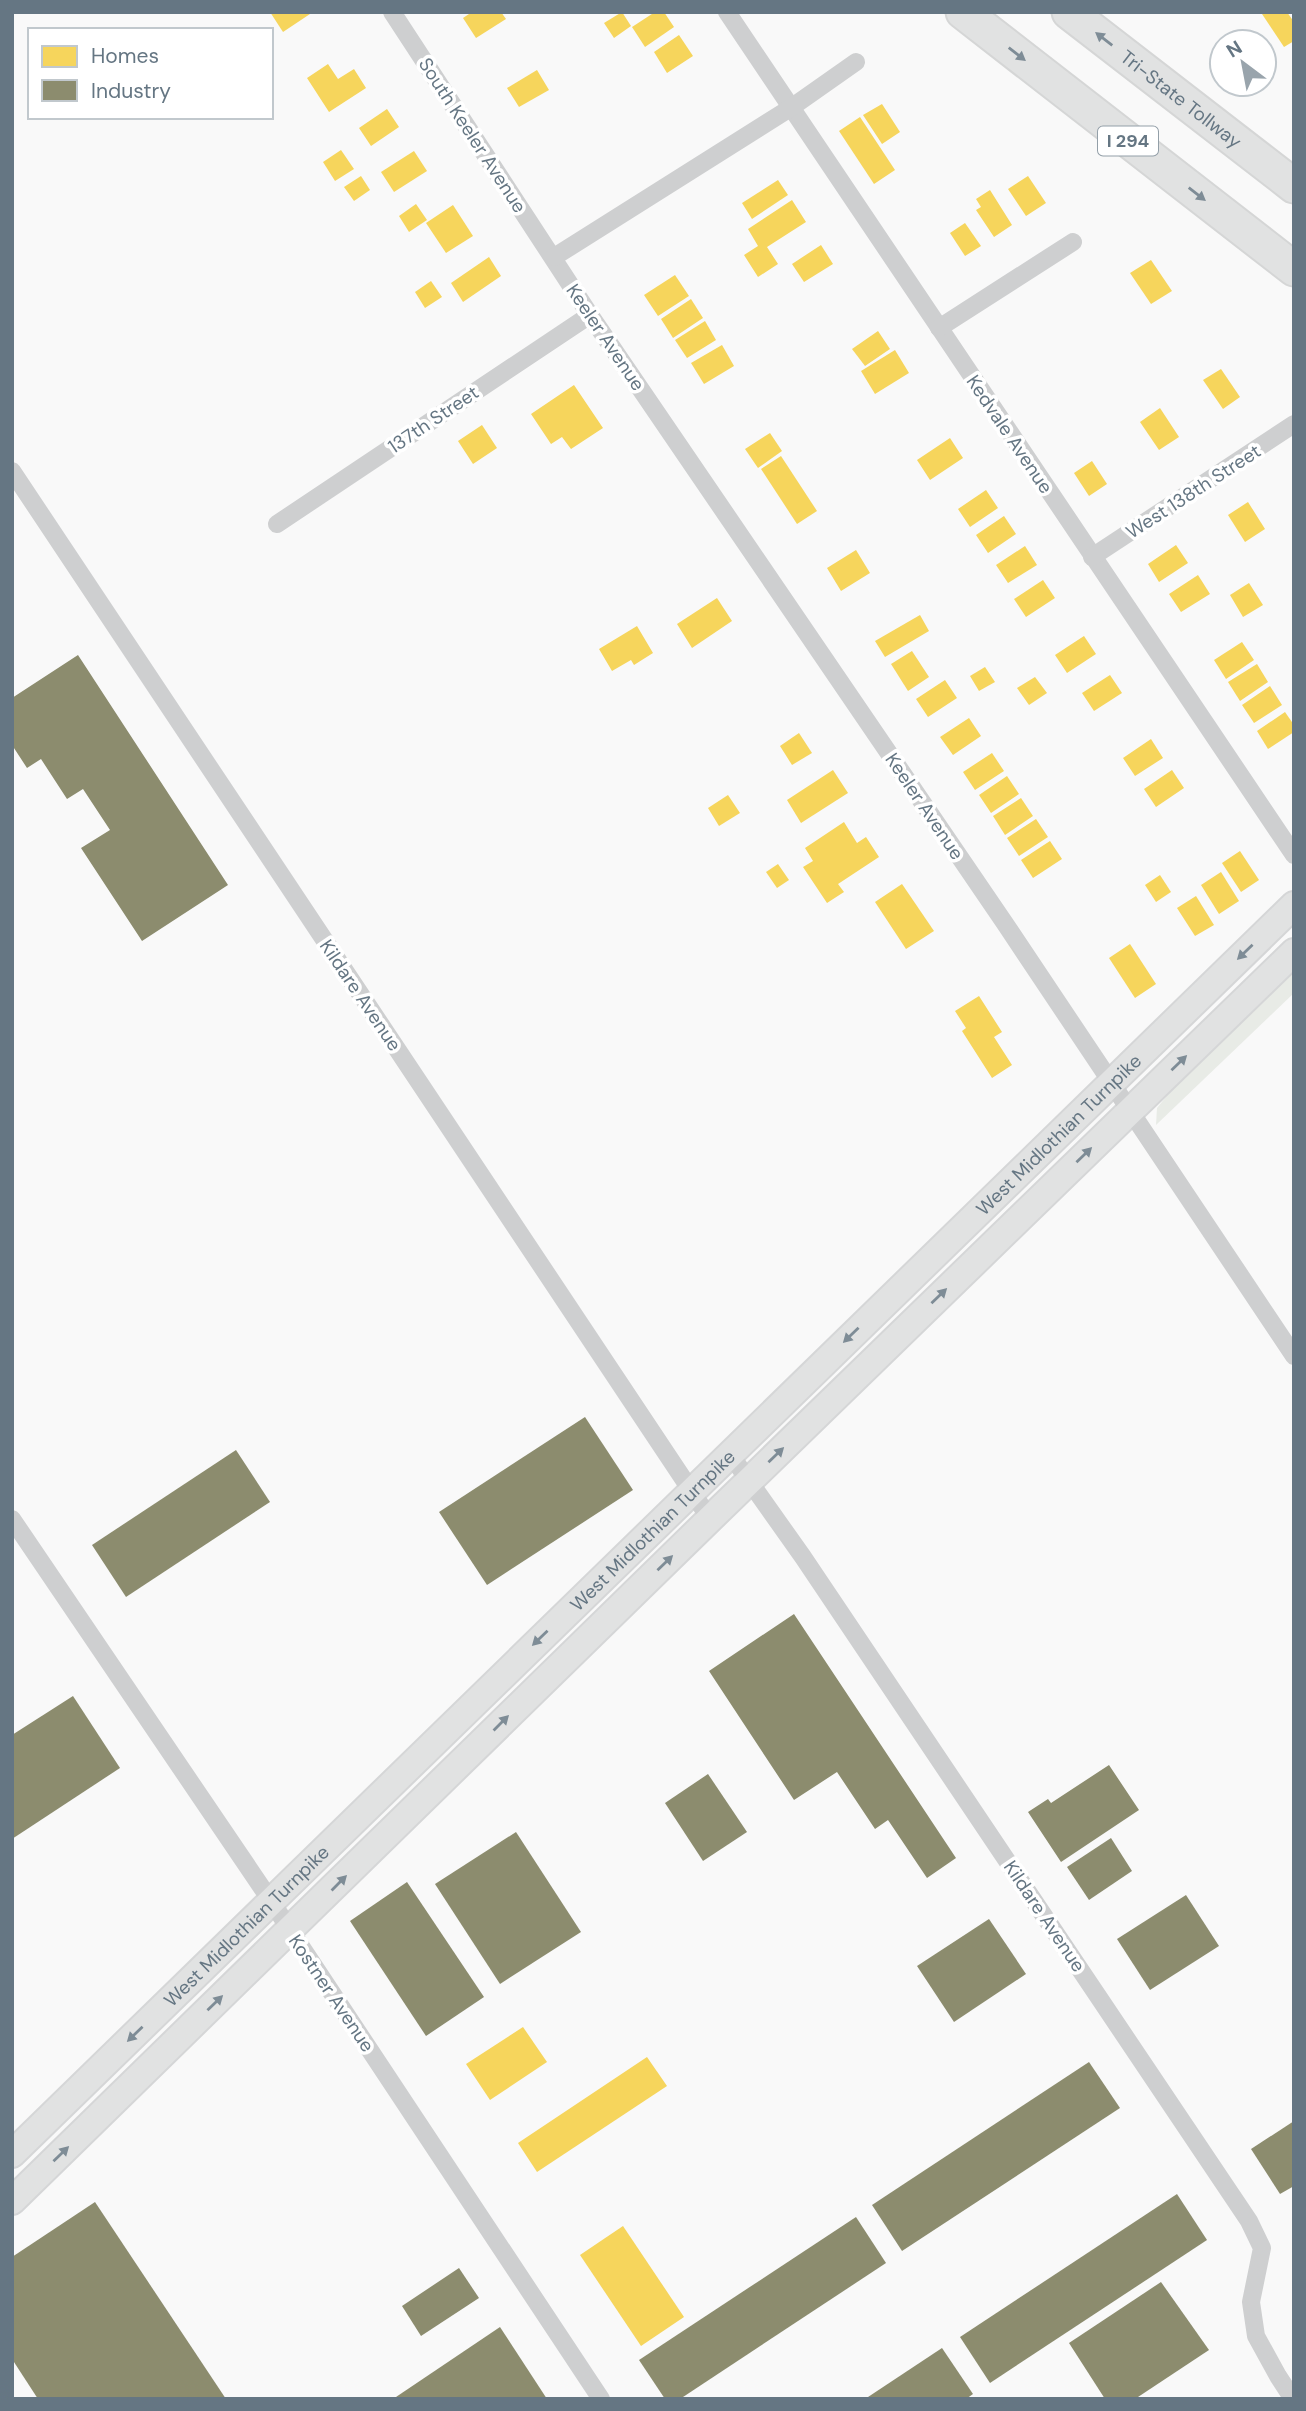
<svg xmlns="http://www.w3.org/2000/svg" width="1306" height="2411" font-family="'DM Sans',sans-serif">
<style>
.green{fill:#e8ebe6}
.homes{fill:#f6d55c}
.industry{fill:#8c8c6e}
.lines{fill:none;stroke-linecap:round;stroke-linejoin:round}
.secondary-casing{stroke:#d5d6d7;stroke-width:30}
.motorway-casing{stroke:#d5d6d6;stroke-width:37}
.minor{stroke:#cecfd0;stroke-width:18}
.secondary{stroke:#e1e2e2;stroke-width:26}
.motorway{stroke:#e1e2e2;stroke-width:33}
.oneway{fill:#7e8c96}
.labels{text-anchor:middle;stroke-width:7;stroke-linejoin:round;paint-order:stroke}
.shield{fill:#fff;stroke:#939fa8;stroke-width:2}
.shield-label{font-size:18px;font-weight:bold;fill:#657683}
.street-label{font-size:19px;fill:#657683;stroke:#fff}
</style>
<rect width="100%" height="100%" fill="#f9f9f9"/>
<path class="green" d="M1294,968V993L1156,1125L1157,1108L1170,1092Z"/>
<g class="homes">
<path d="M270,12H313L283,32Z"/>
<path d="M472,12H501L506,19L476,38L463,18Z"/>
<path d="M622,12L631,26L614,38L604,23Z"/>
<path d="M655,12H664L674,27L645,47L632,27Z"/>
<path d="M1265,12H1287L1294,22V41L1284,47L1262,14Z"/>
<path d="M679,35L693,56L667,73L654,52Z"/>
<path d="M328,64L338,79L354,69L366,88L329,112L307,78Z"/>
<path d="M537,70L549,90L519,107L507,88Z"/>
<path d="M882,104L900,132L882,144L863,115Z"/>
<path d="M387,109L399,127L371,146L359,128Z"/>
<path d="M860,117L895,170L874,184L839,131Z"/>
<path d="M341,150L354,169L335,181L323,162Z"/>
<path d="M414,151L427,171L394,192L381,172Z"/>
<path d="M361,176L370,190L354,201L344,187Z"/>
<path d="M1028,176L1046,203L1026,216L1008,189Z"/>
<path d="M778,180L788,195L752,219L742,203Z"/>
<path d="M990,190L1012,225L994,237L976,210L981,207L976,199Z"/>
<path d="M792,200L806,222L767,247L778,264L758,277L744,255L758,246L748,229Z"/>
<path d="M416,204L427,220L409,232L399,216Z"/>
<path d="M453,205L473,236L446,253L426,223Z"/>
<path d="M965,223L981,246L965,256L950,233Z"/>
<path d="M821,245L833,264L804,282L792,264Z"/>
<path d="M489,257L501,276L463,302L451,283Z"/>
<path d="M1151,260L1172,291L1151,304L1130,273Z"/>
<path d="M675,275L689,296L658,316L644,295Z"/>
<path d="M431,281L442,297L425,308L415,292Z"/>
<path d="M691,299L703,318L673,338L661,319Z"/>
<path d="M705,321L716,340L687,358L675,340Z"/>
<path d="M878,331L890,349L865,366L852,349Z"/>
<path d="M722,345L734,366L704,384L691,363Z"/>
<path d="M895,350L909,373L875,394L861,371Z"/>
<path d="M1221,369L1240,397L1223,409L1203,380Z"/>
<path d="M574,385L603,428L571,449L562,437L551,444L531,414Z"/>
<path d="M1160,408L1179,437L1159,450L1140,422Z"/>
<path d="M482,425L497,448L473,464L458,441Z"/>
<path d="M770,433L782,451L758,468L745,449Z"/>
<path d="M950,438L963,458L930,480L917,460Z"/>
<path d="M781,456L817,511L797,524L761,469Z"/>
<path d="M1092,461L1107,484L1089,496L1074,473Z"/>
<path d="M986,490L998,508L970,527L958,509Z"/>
<path d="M1248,502L1265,529L1245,542L1228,515Z"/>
<path d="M1004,516L1016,534L988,553L976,535Z"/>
<path d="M1176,545L1188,563L1159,582L1148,564Z"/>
<path d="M1025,546L1037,565L1008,583L996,565Z"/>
<path d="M856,550L870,573L841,591L827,568Z"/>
<path d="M1198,575L1210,594L1181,612L1169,594Z"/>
<path d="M1043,580L1055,598L1026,617L1014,599Z"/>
<path d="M1249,583L1263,605L1243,617L1230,595Z"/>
<path d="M717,598L732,621L692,648L677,624Z"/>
<path d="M920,615L929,631L885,657L875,641Z"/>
<path d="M637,626L653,653L634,665L631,660L612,671L599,649Z"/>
<path d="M1084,636L1096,654L1067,673L1055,655Z"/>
<path d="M1242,642L1254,660L1226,679L1214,660Z"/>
<path d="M912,651L929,677L908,691L891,664Z"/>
<path d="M1257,664L1268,682L1240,701L1228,682Z"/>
<path d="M985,667L995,682L979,691L970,676Z"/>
<path d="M1110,675L1122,693L1094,711L1082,693Z"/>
<path d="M1035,677L1047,693L1029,705L1017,688Z"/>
<path d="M945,680L957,698L928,717L916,699Z"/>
<path d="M1270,686L1282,705L1254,723L1242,705Z"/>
<path d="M1285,712L1294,725V732L1268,749L1257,731Z"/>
<path d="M969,718L981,736L953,755L940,737Z"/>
<path d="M799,733L812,753L792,765L780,746Z"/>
<path d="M1151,739L1163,758L1135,776L1123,758Z"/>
<path d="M992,753L1004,771L975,790L963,772Z"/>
<path d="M833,770L848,793L801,823L787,800Z"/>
<path d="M1172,770L1184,788L1156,807L1144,789Z"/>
<path d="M1007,776L1019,794L991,813L979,795Z"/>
<path d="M728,795L740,813L719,826L708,808Z"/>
<path d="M1021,798L1033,816L1005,835L993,816Z"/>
<path d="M1036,819L1048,837L1019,856L1007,838Z"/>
<path d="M844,822L857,843L866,837L879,857L838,884L844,892L827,903L803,867L813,861L805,848Z"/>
<path d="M1050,841L1062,859L1033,878L1021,860Z"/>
<path d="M1240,851L1259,880L1241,892L1222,863Z"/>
<path d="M778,864L789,880L777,888L766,872Z"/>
<path d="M1221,872L1239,901L1219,914L1201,885Z"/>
<path d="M1160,875L1171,892L1156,902L1145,885Z"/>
<path d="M902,884L934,931L906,949L875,902Z"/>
<path d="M1196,896L1214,925L1195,936L1177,908Z"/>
<path d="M1130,944L1156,984L1135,998L1109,958Z"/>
<path d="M979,996L1002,1032L994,1037L1012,1065L992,1078L962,1031L966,1028L955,1011Z"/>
<path d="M523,2027L547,2062L490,2100L466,2064Z"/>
<path d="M647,2057L667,2086L537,2172L518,2143Z"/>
<path d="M623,2226L684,2317L641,2346L580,2255Z"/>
</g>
<g class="industry">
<path d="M78,655L228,885L142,941L81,848L110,830L83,789L67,799L41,759L27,768L12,745V698Z"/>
<path d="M585,1417L633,1490L487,1585L439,1512Z"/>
<path d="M236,1450L270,1502L126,1597L92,1545Z"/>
<path d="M794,1614L956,1858L927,1878L888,1820L875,1829L837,1772L794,1800L709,1671Z"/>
<path d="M73,1696L120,1768L12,1839V1735Z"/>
<path d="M1109,1765L1139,1810L1061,1862L1028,1812L1048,1799L1051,1803Z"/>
<path d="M708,1774L747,1832L703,1861L665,1803Z"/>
<path d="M516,1832L581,1932L500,1984L435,1884Z"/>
<path d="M1111,1838L1132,1871L1089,1900L1067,1867Z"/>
<path d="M407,1882L484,1997L426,2036L350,1921Z"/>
<path d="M1186,1895L1219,1946L1150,1990L1117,1939Z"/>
<path d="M989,1919L1026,1974L954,2022L917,1966Z"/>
<path d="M1089,2062L1120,2108L902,2251L872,2205Z"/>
<path d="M1294,2121V2186L1280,2194L1251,2149Z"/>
<path d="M1177,2194L1207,2240L990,2383L960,2337Z"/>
<path d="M95,2202L226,2399H38L12,2359V2257Z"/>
<path d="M856,2217L886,2263L680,2399H665L639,2360Z"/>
<path d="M459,2268L479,2298L421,2336L402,2306Z"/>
<path d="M1161,2282L1209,2350L1135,2399H1105L1069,2343Z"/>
<path d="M500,2327L547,2399H393Z"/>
<path d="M942,2348L973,2394L966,2399H865Z"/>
</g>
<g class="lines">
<defs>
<g id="secondary">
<path id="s1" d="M12,2154L1294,905"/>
<path d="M12,2201L710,1519L1294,952"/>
</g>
<g id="motorway">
<path d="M963,12L1294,269"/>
<path id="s2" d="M1069,12L1294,186"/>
</g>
</defs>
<use href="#secondary" class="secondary-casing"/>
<use href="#motorway" class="motorway-casing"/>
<g class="minor">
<path d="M392,12L590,315L1006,925L1294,1356"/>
<path d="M727,12L1294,855"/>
<path d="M554,257L792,107L856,62"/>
<path d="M939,328L1073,242"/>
<path d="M12,471L710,1519"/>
<path d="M277,524L590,315"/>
<path d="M1092,557L1294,424"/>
<path d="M730,1454L803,1557L1249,2221L1262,2248L1251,2302L1256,2336L1278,2376L1293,2399"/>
<path d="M12,1519L271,1901L601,2399"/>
</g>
<use href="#secondary" class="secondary"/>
<use href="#motorway" class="motorway"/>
</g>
<defs><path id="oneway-solid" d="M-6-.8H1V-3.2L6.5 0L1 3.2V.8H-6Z" transform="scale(1.75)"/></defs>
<g class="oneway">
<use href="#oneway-solid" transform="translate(1104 39) rotate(-142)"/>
<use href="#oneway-solid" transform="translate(1017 54) rotate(38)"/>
<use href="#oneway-solid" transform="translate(1197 194) rotate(38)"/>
<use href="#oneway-solid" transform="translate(1245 952) rotate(136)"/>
<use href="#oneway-solid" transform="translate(1179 1063) rotate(-44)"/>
<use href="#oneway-solid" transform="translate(1084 1155) rotate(-44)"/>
<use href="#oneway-solid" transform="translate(939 1296) rotate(-44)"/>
<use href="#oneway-solid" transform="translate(851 1335) rotate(136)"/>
<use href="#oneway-solid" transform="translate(776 1455) rotate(-44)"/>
<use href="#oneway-solid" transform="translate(665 1563) rotate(-44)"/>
<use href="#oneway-solid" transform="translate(540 1638) rotate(136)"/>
<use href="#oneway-solid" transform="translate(501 1723) rotate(-45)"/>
<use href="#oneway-solid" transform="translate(339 1883) rotate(-45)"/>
<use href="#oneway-solid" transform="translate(215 2003) rotate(-44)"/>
<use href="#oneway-solid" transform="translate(135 2034) rotate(136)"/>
<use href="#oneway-solid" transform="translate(61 2154) rotate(-44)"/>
</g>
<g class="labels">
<rect class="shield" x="1098" y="126.5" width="60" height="29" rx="5"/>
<g class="shield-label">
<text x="1128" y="147">I 294</text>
</g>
<g class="street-label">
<text dy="7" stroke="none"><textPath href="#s2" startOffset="142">Tri-State Tollway</textPath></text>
<text transform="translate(473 135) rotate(57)" y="7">South Keeler Avenue</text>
<text transform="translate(606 337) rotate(56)" y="7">Keeler Avenue</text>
<text transform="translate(433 419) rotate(-34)" y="7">137th Street</text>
<text transform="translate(1010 434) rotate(56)" y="7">Kedvale Avenue</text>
<text transform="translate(1193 491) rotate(-33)" y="7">West 138th Street</text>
<text transform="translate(925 806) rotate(56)" y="7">Keeler Avenue</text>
<text transform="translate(361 995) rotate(56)" y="7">Kildare Avenue</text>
<text dy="7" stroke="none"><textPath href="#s1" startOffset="1461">West Midlothian Turnpike</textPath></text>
<text dy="7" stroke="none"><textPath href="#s1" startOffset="894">West Midlothian Turnpike</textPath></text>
<text transform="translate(1045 1916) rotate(56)" y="7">Kildare Avenue</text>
<text dy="7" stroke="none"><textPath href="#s1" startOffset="327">West Midlothian Turnpike</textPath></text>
<text transform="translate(332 1993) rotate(56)" y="7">Kostner Avenue</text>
</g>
</g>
<rect width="1306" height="2411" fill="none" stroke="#657683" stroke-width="28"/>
<rect x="28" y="28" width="245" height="91" fill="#ffffff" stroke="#c1c8cd" stroke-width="2"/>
<rect x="42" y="46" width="35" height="21" fill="#f6d55c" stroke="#c1c8cd" stroke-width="2"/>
<text x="91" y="63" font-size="21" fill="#657683">Homes</text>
<rect x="42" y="80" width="35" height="21" fill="#8c8c6e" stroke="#c1c8cd" stroke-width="2"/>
<text x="91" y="98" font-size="21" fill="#657683">Industry</text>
<g transform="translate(1243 63) rotate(328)"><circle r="33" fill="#ffffff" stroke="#c1c8cd" stroke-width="2"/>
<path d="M0-5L12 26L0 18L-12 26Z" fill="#99a4ac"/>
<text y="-10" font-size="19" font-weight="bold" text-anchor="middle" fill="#657683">N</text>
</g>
</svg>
